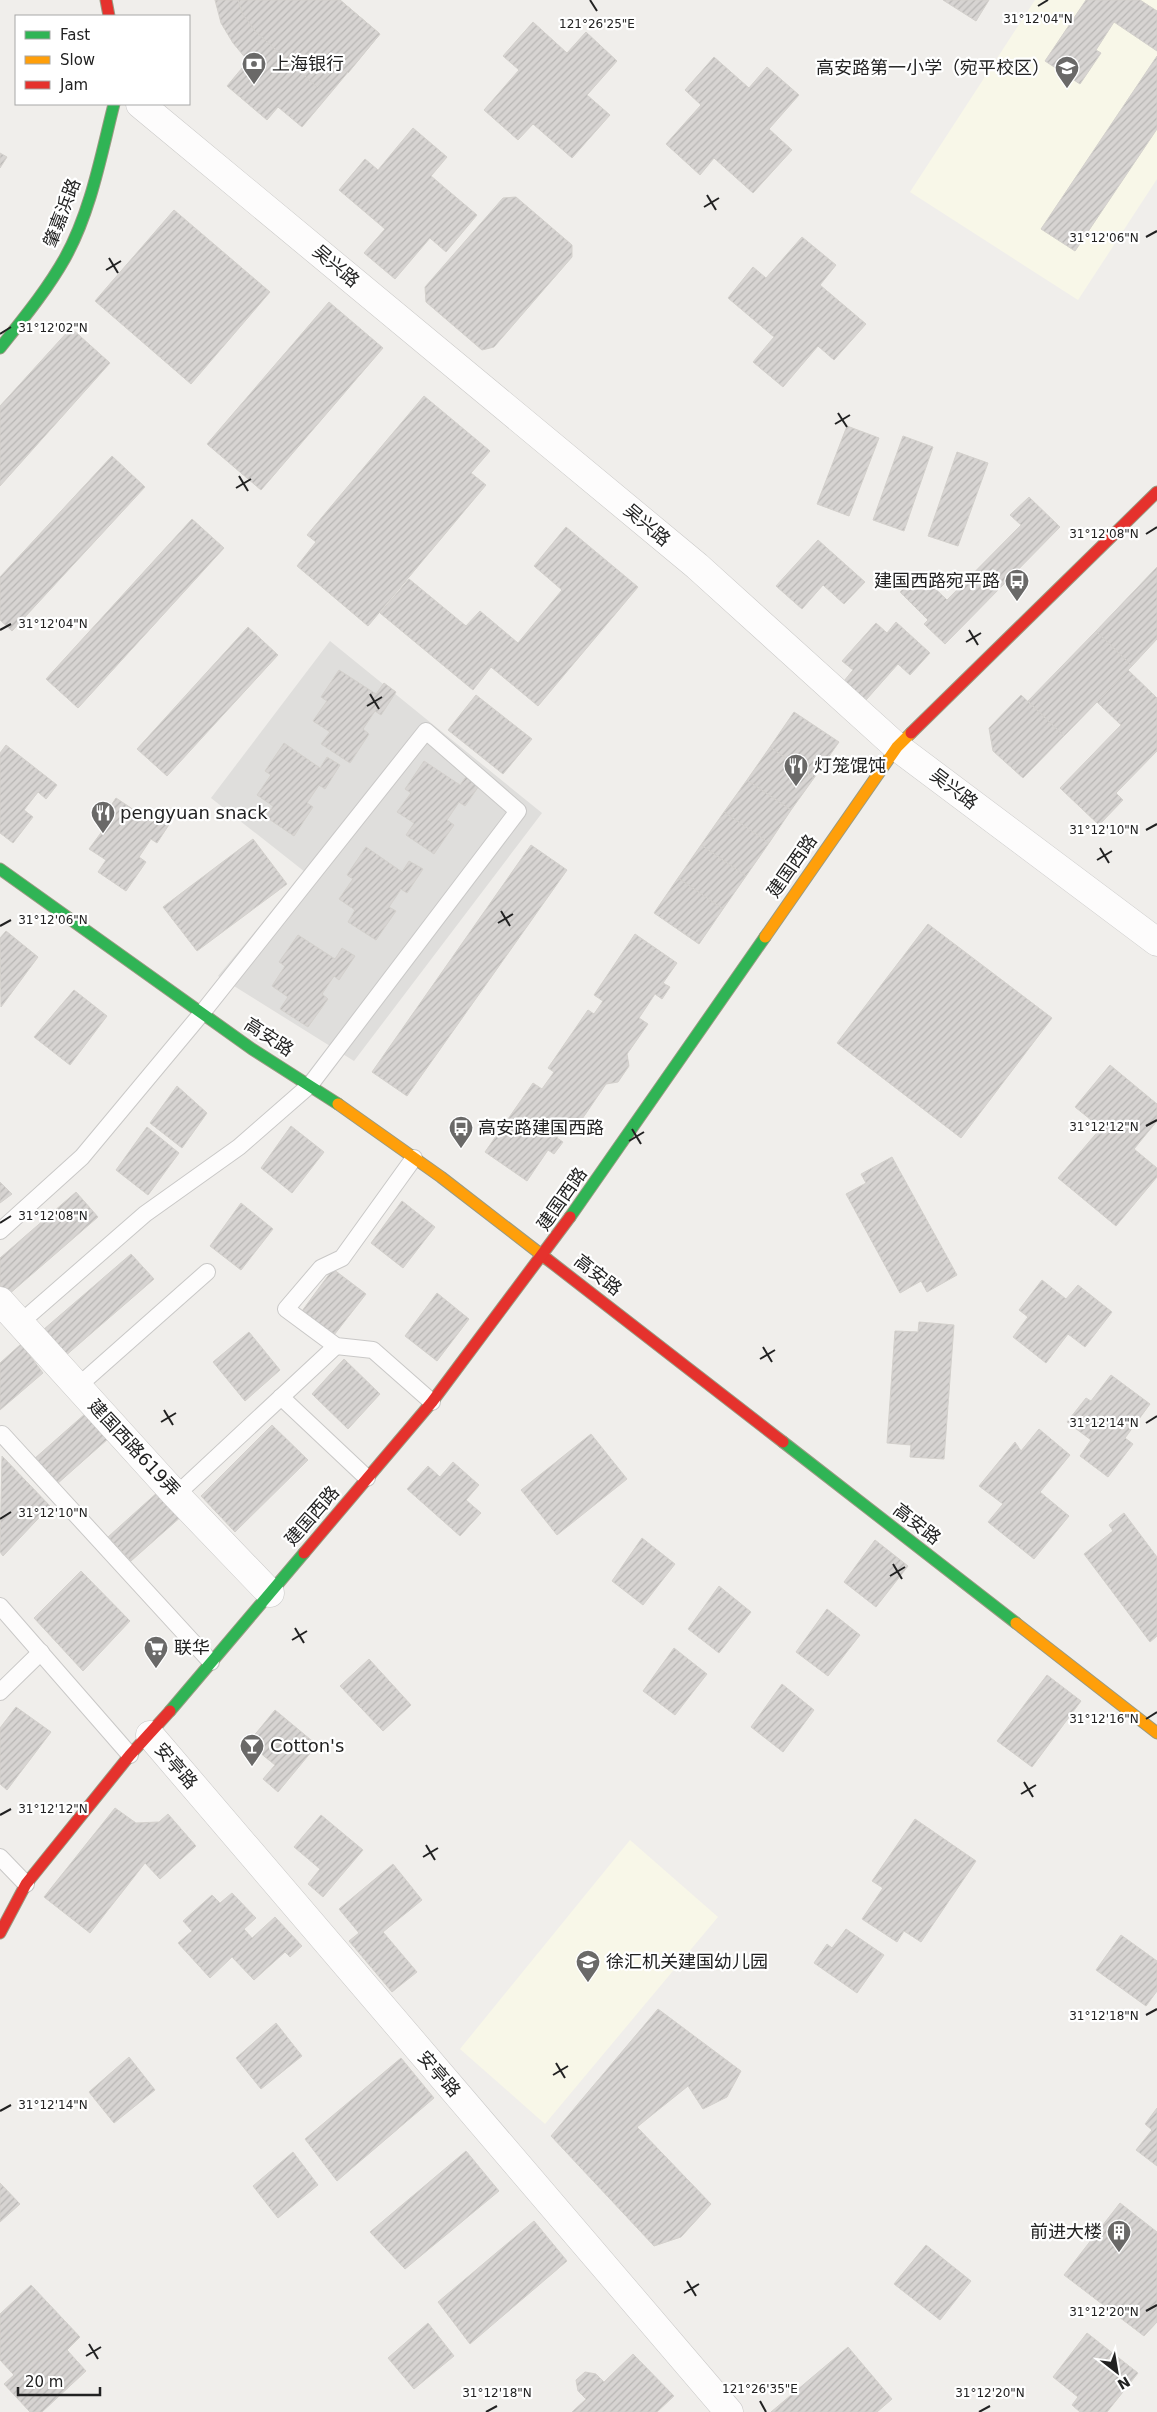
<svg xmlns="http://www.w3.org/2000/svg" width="1157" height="2412" font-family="'DejaVu Sans','Noto Sans SC',sans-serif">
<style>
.residential{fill:#dfdedc}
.education{fill:#f8f7e8}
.building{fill:url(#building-hatch);stroke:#d3d0cc}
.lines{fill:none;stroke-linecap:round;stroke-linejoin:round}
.lane-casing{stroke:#c9c8c7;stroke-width:18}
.street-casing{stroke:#c9c8c7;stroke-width:29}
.fast-casing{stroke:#999a82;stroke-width:13}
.slow-casing{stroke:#999a82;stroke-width:13}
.jam-casing{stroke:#999a82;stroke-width:13}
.lane{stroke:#fdfcfc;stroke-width:16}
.street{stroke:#fdfcfc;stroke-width:28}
.fast{stroke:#30b455;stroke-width:11}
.slow{stroke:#ff9f0a;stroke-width:11}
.jam{stroke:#e5322d;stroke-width:11}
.ticks{fill:none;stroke:#222;stroke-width:2}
.labels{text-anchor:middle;stroke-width:4.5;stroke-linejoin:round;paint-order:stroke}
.poi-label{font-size:18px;fill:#222;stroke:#fff;text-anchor:start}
.street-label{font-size:18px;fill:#222;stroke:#fff}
.ticks-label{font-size:12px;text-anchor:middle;fill:#222;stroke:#fff;stroke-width:4.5;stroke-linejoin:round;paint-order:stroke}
</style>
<defs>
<pattern id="building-hatch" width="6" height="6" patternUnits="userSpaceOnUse" patternTransform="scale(1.25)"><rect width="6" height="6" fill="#d7d4d2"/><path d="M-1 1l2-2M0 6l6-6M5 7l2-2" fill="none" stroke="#b8b6b4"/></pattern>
</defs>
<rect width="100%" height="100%" fill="#f0eeeb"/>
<path class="residential" d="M330,641L542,813L354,1061L218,976L305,872L211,798Z"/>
<g class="education">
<path d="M1035,0H1157V179L1078,300L910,192Z"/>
<path d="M630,1840L718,1917L545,2124L460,2049Z"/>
</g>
<g class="building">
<path d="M215,0H340L380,34L302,127L278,107L267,120L227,86L248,61L233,43L221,23Z"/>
<path d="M238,0H340L380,34L348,73L337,63L317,87L255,31L242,13Z"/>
<path d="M943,0H989L976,21Z"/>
<path d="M1086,0H1140L1157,11V51L1114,22L1096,50L1101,53L1080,84L1045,61Z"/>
<path d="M533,22L567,53L586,32L617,61L587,95L610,115L572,158L533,124L518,140L484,110L519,70L503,56Z"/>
<path d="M1157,56V129L1075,251L1041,229Z"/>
<path d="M714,57L749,88L767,67L799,95L769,129L792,150L753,193L714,158L700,175L666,144L701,105L685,90Z"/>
<path d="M413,128L447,157L431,176L477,215L446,252L430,238L395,279L364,253L385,229L339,190L365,159L378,170Z"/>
<path d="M0,153L7,157L0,168Z"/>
<path d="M516,197L572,245V257L494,347L482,350L426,302L425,287L503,198Z"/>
<path d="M174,210L270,292L191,384L95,301Z"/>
<path d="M802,237L836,265L820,285L866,324L834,360L818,346L783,387L753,362L774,337L728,298L753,267L766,278Z"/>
<path d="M329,302L383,348L261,490L207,444Z"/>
<path d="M71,328L110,363L0,486V406Z"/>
<path d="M424,396L490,451L471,473L486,485L368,626L297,566L316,542L307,535Z"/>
<path d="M847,426L879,438L849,516L817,504Z"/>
<path d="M903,436L933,447L904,531L873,520Z"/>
<path d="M957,452L988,463L958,546L928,536Z"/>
<path d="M112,456L145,487L12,631L0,620V577Z"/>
<path d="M1029,497L1060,527L945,644L924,624L928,620L900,592L919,573L947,600L1021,525L1010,515Z"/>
<path d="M192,519L224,548L78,708L46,679Z"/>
<path d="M566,527L638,587L538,706L491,667L473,690L380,613L409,579L466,626L480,611L518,643L562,590L534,566Z"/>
<path d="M818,540L865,582L844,604L823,585L802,609L776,586Z"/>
<path d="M1157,567V639L1132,666L1096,631Z"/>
<path d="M896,622L930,653L910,675L898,664L866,700L844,681L853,670L842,661L876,623L887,633Z"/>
<path d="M248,627L278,655L167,776L137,749Z"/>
<path d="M1096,631L1132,666L1064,736L1028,701Z"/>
<path d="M339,670L376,694L384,683L396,692L381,715L375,711L363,729L369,734L350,763L321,744L330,732L313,721L327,701L321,697Z"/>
<path d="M1128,670L1157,698V751L1116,793L1123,800L1099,825L1060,788L1121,725L1097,702Z"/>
<path d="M476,695L532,739L503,774L448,730Z"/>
<path d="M1021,695L1064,736L1023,778L993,751L989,728Z"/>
<path d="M794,712L839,742L814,778L770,747Z"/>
<path d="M284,743L320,768L327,757L340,765L325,789L319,785L307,803L313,807L294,836L266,817L273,806L257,795L271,775L265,771Z"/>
<path d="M6,745L57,785L46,799L38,792L24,810L33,817L13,843L0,833V753Z"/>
<path d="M770,747L814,778L791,810L747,780Z"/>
<path d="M424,761L460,785L468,774L481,783L465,806L459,802L447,820L454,825L434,854L406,835L414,823L397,812L411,793L405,789Z"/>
<path d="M747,780L791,810L769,843L724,812Z"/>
<path d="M116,798L152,822L159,811L172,820L157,843L151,839L139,857L146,862L126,891L98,872L106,860L89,849L103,830L97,826Z"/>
<path d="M724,812L769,843L746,876L701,845Z"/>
<path d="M253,839L287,884L197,951L163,907Z"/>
<path d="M531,845L567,870L407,1096L372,1072Z"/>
<path d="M701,845L746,876L723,909L678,878Z"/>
<path d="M366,847L402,872L409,861L423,869L407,893L401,889L389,907L396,911L376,940L348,922L355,910L339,899L353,879L347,875Z"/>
<path d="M678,878L723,909L699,944L654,913Z"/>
<path d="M928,924L1052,1018L961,1138L837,1043Z"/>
<path d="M6,931L38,957L1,1007L0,938Z"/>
<path d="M635,934L677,963L663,983L670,987L662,999L655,994L639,1018L648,1024L627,1054L629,1066L618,1082L606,1084L578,1125L569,1119L557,1138L563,1142L554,1154L548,1150L527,1181L485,1152L533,1083L542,1089L554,1072L548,1068L588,1010L594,1014L603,1001L594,995Z"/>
<path d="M298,935L335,959L342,948L355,956L339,980L334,976L322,994L328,999L308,1027L280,1009L288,997L272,986L285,966L279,962Z"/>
<path d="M74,990L107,1016L70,1065L34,1037Z"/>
<path d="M1110,1065L1157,1104V1121L1134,1149L1157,1168V1177L1116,1226L1058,1178L1101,1128L1075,1107Z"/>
<path d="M177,1086L207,1113L182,1148L150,1123Z"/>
<path d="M291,1126L324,1152L292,1193L261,1168Z"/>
<path d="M147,1127L179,1153L148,1195L116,1170Z"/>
<path d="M892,1157L957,1275L927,1292L921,1281L900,1293L846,1194L866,1183L861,1174Z"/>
<path d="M0,1182L12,1194L0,1203Z"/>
<path d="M76,1192L98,1217L8,1295L0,1285V1258Z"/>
<path d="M402,1201L435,1227L403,1268L371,1243Z"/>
<path d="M241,1203L273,1229L241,1270L210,1246Z"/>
<path d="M131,1254L154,1279L64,1357L43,1330Z"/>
<path d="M333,1269L366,1294L334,1335L302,1311Z"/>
<path d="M1042,1280L1066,1299L1078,1285L1112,1312L1085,1347L1068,1334L1046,1363L1013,1337L1028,1317L1019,1310Z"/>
<path d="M437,1293L469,1319L437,1361L405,1336Z"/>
<path d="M919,1322L954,1325L944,1459L910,1457L911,1445L887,1443L895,1331L918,1332Z"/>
<path d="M249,1332L280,1370L245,1401L213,1362Z"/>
<path d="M21,1344L43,1373L0,1410V1363Z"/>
<path d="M344,1359L380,1394L348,1429L312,1394Z"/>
<path d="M1111,1375L1150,1404L1125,1438L1133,1444L1108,1477L1080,1456L1091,1440L1067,1422L1086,1398L1091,1401Z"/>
<path d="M86,1413L109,1438L57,1484L33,1460Z"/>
<path d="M272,1425L308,1460L235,1532L201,1496Z"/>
<path d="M1039,1429L1070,1455L1040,1492L1069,1516L1034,1559L988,1522L1003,1504L979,1486L1015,1442L1021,1451Z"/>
<path d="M591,1434L627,1479L557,1535L521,1490Z"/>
<path d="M2,1456L50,1506L3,1556L0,1552Z"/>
<path d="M453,1462L479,1485L466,1500L481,1513L460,1536L407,1489L428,1466L440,1477Z"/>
<path d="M160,1490L183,1515L131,1561L108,1537Z"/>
<path d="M1124,1513L1157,1557V1636L1150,1642L1084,1554L1113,1531L1109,1525Z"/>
<path d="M642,1538L675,1564L643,1605L612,1581Z"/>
<path d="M875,1540L908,1566L876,1607L844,1582Z"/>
<path d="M81,1571L130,1621L83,1671L34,1618Z"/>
<path d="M719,1586L751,1612L719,1653L688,1629Z"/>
<path d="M827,1609L860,1635L828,1676L796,1652Z"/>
<path d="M674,1648L707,1674L675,1715L643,1691Z"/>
<path d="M369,1659L411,1705L383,1731L340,1686Z"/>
<path d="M1047,1675L1081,1701L1032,1767L997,1741Z"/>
<path d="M782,1684L814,1710L783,1752L751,1727Z"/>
<path d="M16,1707L51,1732L7,1790L0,1784V1728Z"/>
<path d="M275,1710L317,1745L278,1792L263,1779L275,1765L248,1743Z"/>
<path d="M115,1808L136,1823L159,1822L168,1814L196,1846L160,1879L145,1863L90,1933L44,1897Z"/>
<path d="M321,1815L363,1850L323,1897L308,1884L320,1869L294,1847Z"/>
<path d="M915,1819L976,1861L921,1942L904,1931L897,1942L862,1919L883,1888L872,1881Z"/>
<path d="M393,1864L422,1900L383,1932L417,1972L392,1992L349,1941L359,1933L339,1909Z"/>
<path d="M232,1893L256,1918L244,1929L252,1938L275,1917L302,1946L290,1957L285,1952L254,1980L232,1957L210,1978L178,1943L192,1931L183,1921L212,1895L220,1903Z"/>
<path d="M846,1929L884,1955L857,1993L814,1963L827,1944L832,1948Z"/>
<path d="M1121,1935L1157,1961V1991L1146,2006L1096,1970Z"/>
<path d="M658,2009L741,2071L727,2097L703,2109L688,2086L637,2127L711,2204L681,2237L654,2246L551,2136Z"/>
<path d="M276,2023L302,2056L261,2089L236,2058Z"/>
<path d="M129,2057L155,2090L114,2123L89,2092Z"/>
<path d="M401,2058L434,2098L337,2181L305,2139Z"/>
<path d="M1157,2108V2166L1136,2150L1152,2130L1145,2124Z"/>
<path d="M466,2151L499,2191L405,2269L370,2232Z"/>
<path d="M293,2152L318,2185L278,2218L253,2186Z"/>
<path d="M0,2183L20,2204L0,2222Z"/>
<path d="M1120,2203L1157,2232V2322L1144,2336L1064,2275Z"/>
<path d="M534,2221L567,2261L470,2344L438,2302Z"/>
<path d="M926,2245L971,2281L940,2320L894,2284Z"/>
<path d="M31,2285L80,2337L67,2350L86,2371L42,2412H30L4,2384L14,2375L0,2360V2314Z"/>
<path d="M428,2323L454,2356L414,2389L388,2358Z"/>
<path d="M1087,2333L1138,2373L1107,2412H1080L1072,2405L1078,2397L1053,2377Z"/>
<path d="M848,2347L892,2399L877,2412H771Z"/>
<path d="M633,2354L674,2396L657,2412H572L586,2399L578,2391L576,2380L585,2372L596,2374L604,2382Z"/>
</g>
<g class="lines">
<defs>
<g id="lane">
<path d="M414,1158L342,1258L321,1268L286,1309L336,1346L373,1350L432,1402"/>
<path d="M0,1231L82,1157L202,1013L426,731L518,811L310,1085L239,1147L145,1214L20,1323"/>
<path d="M77,1387L207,1272"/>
<path d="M281,1397L367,1478"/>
<path d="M0,1436L2,1434L211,1662"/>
<path d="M176,1495L336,1346"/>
<path d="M0,1606L130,1755"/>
<path d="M0,1692L41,1652"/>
<path d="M0,1857L26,1884"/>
</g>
<g id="street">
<path d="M140,104L697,566L897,747L1157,942"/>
<path d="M0,1301L176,1495L270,1593"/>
<path d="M150,1735L729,2412"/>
</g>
<g id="fast">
<path d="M0,348C23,319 47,290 65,258C91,211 101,155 114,104"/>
<path d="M0,869L252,1049L338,1104"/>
<path d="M570,1217L765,937"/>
<path d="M783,1442L1016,1623"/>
<path d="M170,1711L304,1553"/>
</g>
<g id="slow">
<path d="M765,937L897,747L911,733"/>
<path d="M338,1104L441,1177L547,1259"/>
<path d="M1016,1623L1157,1733"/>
</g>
<g id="jam">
<path d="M106,0L109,16"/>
<path d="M911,733L1157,492"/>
<path d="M547,1259L783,1442"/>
<path d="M304,1553L432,1402L570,1217"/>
<path d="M0,1933L26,1884L130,1755L170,1711"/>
</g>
</defs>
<use href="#lane" class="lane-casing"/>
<use href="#street" class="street-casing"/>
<use href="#fast" class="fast-casing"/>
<use href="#slow" class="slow-casing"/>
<use href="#jam" class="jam-casing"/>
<use href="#lane" class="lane"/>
<use href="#street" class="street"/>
<use href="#fast" class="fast"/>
<use href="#slow" class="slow"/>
<use href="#jam" class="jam"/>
</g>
<path class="ticks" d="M590,0L597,11M1038,6L1048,0M707,195L716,210M704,207L719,198M1146,237L1157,231M109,258L118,273M106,270L121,261M0,334L11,327M838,413L847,427M835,424L850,415M239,476L248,491M236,488L251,479M1146,534L1157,527M0,630L11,624M969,630L978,645M966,642L981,633M370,694L379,709M367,706L382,697M1146,830L1157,824M1100,848L1109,863M1097,860L1112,851M501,911L510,926M498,923L513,914M0,926L11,920M1146,1126L1157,1120M632,1129L641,1144M629,1141L644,1132M0,1223L11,1216M763,1347L772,1362M760,1359L775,1350M164,1410L173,1425M161,1422L176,1413M1146,1423L1157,1416M0,1519L11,1512M893,1564L902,1579M890,1576L905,1567M295,1628L304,1643M292,1640L307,1631M1146,1719L1157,1712M1024,1782L1033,1797M1021,1794L1036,1785M0,1815L11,1809M426,1845L435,1860M423,1857L438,1848M1146,2015L1157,2009M556,2063L565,2078M553,2075L568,2066M0,2111L11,2105M687,2281L696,2296M684,2293L699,2284M1146,2311L1157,2305M89,2344L98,2359M86,2356L101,2347M760,2401L766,2412M486,2412L497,2406M979,2412L990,2406"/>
<defs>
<symbol id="bank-pin" viewBox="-11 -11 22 30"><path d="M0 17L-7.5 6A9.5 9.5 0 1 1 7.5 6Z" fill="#6a6968" stroke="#fff"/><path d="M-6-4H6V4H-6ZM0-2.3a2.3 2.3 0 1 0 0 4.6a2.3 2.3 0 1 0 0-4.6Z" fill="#fff"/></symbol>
<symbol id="school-pin" viewBox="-11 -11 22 30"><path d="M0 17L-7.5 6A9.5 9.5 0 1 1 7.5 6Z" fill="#6a6968" stroke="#fff"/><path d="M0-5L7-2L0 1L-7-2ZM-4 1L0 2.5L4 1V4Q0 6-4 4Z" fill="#fff"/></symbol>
<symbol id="bus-pin" viewBox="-11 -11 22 30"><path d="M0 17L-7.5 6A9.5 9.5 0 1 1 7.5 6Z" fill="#6a6968" stroke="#fff"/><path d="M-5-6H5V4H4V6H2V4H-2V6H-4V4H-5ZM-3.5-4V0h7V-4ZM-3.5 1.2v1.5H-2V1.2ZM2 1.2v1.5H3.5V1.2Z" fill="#fff"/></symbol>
<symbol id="restaurant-pin" viewBox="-11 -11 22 30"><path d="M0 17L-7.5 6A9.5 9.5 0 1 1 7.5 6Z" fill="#6a6968" stroke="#fff"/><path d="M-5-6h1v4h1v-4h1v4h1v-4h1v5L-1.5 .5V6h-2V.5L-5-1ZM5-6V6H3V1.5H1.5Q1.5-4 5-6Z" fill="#fff"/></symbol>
<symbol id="supermarket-pin" viewBox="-11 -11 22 30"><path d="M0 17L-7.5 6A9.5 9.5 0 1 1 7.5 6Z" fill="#6a6968" stroke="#fff"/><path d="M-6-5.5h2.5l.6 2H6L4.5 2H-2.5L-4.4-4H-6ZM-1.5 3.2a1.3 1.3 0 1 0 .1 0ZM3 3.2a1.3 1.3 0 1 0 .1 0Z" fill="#fff"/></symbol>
<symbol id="bar-pin" viewBox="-11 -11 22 30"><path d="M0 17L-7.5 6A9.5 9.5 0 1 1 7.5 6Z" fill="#6a6968" stroke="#fff"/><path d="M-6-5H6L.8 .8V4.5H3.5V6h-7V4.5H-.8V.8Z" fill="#fff"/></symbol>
<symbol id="building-pin" viewBox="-11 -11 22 30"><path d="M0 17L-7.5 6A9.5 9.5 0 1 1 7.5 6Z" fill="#6a6968" stroke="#fff"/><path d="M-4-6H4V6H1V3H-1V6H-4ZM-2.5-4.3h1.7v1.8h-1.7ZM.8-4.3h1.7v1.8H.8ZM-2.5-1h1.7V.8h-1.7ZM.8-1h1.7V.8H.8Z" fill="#fff"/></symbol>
</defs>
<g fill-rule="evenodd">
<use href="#bank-pin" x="240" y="50" width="28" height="38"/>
<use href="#school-pin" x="1053" y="54" width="28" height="38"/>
<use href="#bus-pin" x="1003" y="567" width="28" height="38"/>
<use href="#restaurant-pin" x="782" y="752" width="28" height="38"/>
<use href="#restaurant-pin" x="89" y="799" width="28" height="38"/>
<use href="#bus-pin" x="447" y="1114" width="28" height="38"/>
<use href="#supermarket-pin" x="142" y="1634" width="28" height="38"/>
<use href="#bar-pin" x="238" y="1732" width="28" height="38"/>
<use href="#school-pin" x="574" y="1948" width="28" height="38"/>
<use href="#building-pin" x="1105" y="2218" width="28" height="38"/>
</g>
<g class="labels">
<g class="poi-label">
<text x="272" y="70">上海银行</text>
<text x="1050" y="74" text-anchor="end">高安路第一小学（宛平校区）</text>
<text x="1000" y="587" text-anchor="end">建国西路宛平路</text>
<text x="814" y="772">灯笼馄饨</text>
<text x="120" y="819">pengyuan snack</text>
<text x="478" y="1134">高安路建国西路</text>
<text x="174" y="1654">联华</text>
<text x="270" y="1752">Cotton's</text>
<text x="606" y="1968">徐汇机关建国幼儿园</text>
<text x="1102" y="2238" text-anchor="end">前进大楼</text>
</g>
<g class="street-label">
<text transform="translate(62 213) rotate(-69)" y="6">肇嘉浜路</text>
<text transform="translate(336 266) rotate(40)" y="6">吴兴路</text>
<text transform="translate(647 525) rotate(40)" y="6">吴兴路</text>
<text transform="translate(954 789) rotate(37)" y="6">吴兴路</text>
<text transform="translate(792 866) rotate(-55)" y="6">建国西路</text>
<text transform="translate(269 1037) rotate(33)" y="6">高安路</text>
<text transform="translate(562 1199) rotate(-55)" y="6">建国西路</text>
<text transform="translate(598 1275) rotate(38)" y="6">高安路</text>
<text transform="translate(134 1448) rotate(47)" y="6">建国西路619弄</text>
<text transform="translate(312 1516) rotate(-49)" y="6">建国西路</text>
<text transform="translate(917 1524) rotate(38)" y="6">高安路</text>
<text transform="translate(176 1766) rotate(49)" y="6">安亭路</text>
<text transform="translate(439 2074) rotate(49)" y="6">安亭路</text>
</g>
</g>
<g class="ticks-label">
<text x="1038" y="23">31°12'04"N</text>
<text x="597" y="28">121°26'25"E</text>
<text x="1104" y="242">31°12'06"N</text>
<text x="53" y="332">31°12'02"N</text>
<text x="1104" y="538">31°12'08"N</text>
<text x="53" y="628">31°12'04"N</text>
<text x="1104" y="834">31°12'10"N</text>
<text x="53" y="924">31°12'06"N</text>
<text x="1104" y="1131">31°12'12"N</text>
<text x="53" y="1220">31°12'08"N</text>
<text x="1104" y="1427">31°12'14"N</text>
<text x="53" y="1517">31°12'10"N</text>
<text x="1104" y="1723">31°12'16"N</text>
<text x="53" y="1813">31°12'12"N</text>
<text x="1104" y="2020">31°12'18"N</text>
<text x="53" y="2109">31°12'14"N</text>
<text x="1104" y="2316">31°12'20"N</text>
<text x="760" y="2393">121°26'35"E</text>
<text x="497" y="2397">31°12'18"N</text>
<text x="990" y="2397">31°12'20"N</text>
</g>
<rect x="15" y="15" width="175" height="90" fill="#ffffff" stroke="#a7a7a7"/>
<rect x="25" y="31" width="25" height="8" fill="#30b455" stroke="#a7a7a7"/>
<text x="60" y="40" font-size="15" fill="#222222">Fast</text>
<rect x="25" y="56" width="25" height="8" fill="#ff9f0a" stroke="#a7a7a7"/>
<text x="60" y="65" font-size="15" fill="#222222">Slow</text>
<rect x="25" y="81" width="25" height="8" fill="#e5322d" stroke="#a7a7a7"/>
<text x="60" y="90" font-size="15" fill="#222222">Jam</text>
<g transform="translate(1117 2372) rotate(149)" stroke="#ffffff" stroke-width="4" paint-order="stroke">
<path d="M0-4L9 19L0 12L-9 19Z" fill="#222222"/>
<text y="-8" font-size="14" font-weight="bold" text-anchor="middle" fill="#222222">N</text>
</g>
<path d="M18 2387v8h82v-8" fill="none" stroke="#222222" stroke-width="2.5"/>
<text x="25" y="2387" font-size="15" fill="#222222" stroke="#ffffff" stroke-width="4" paint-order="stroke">20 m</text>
</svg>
